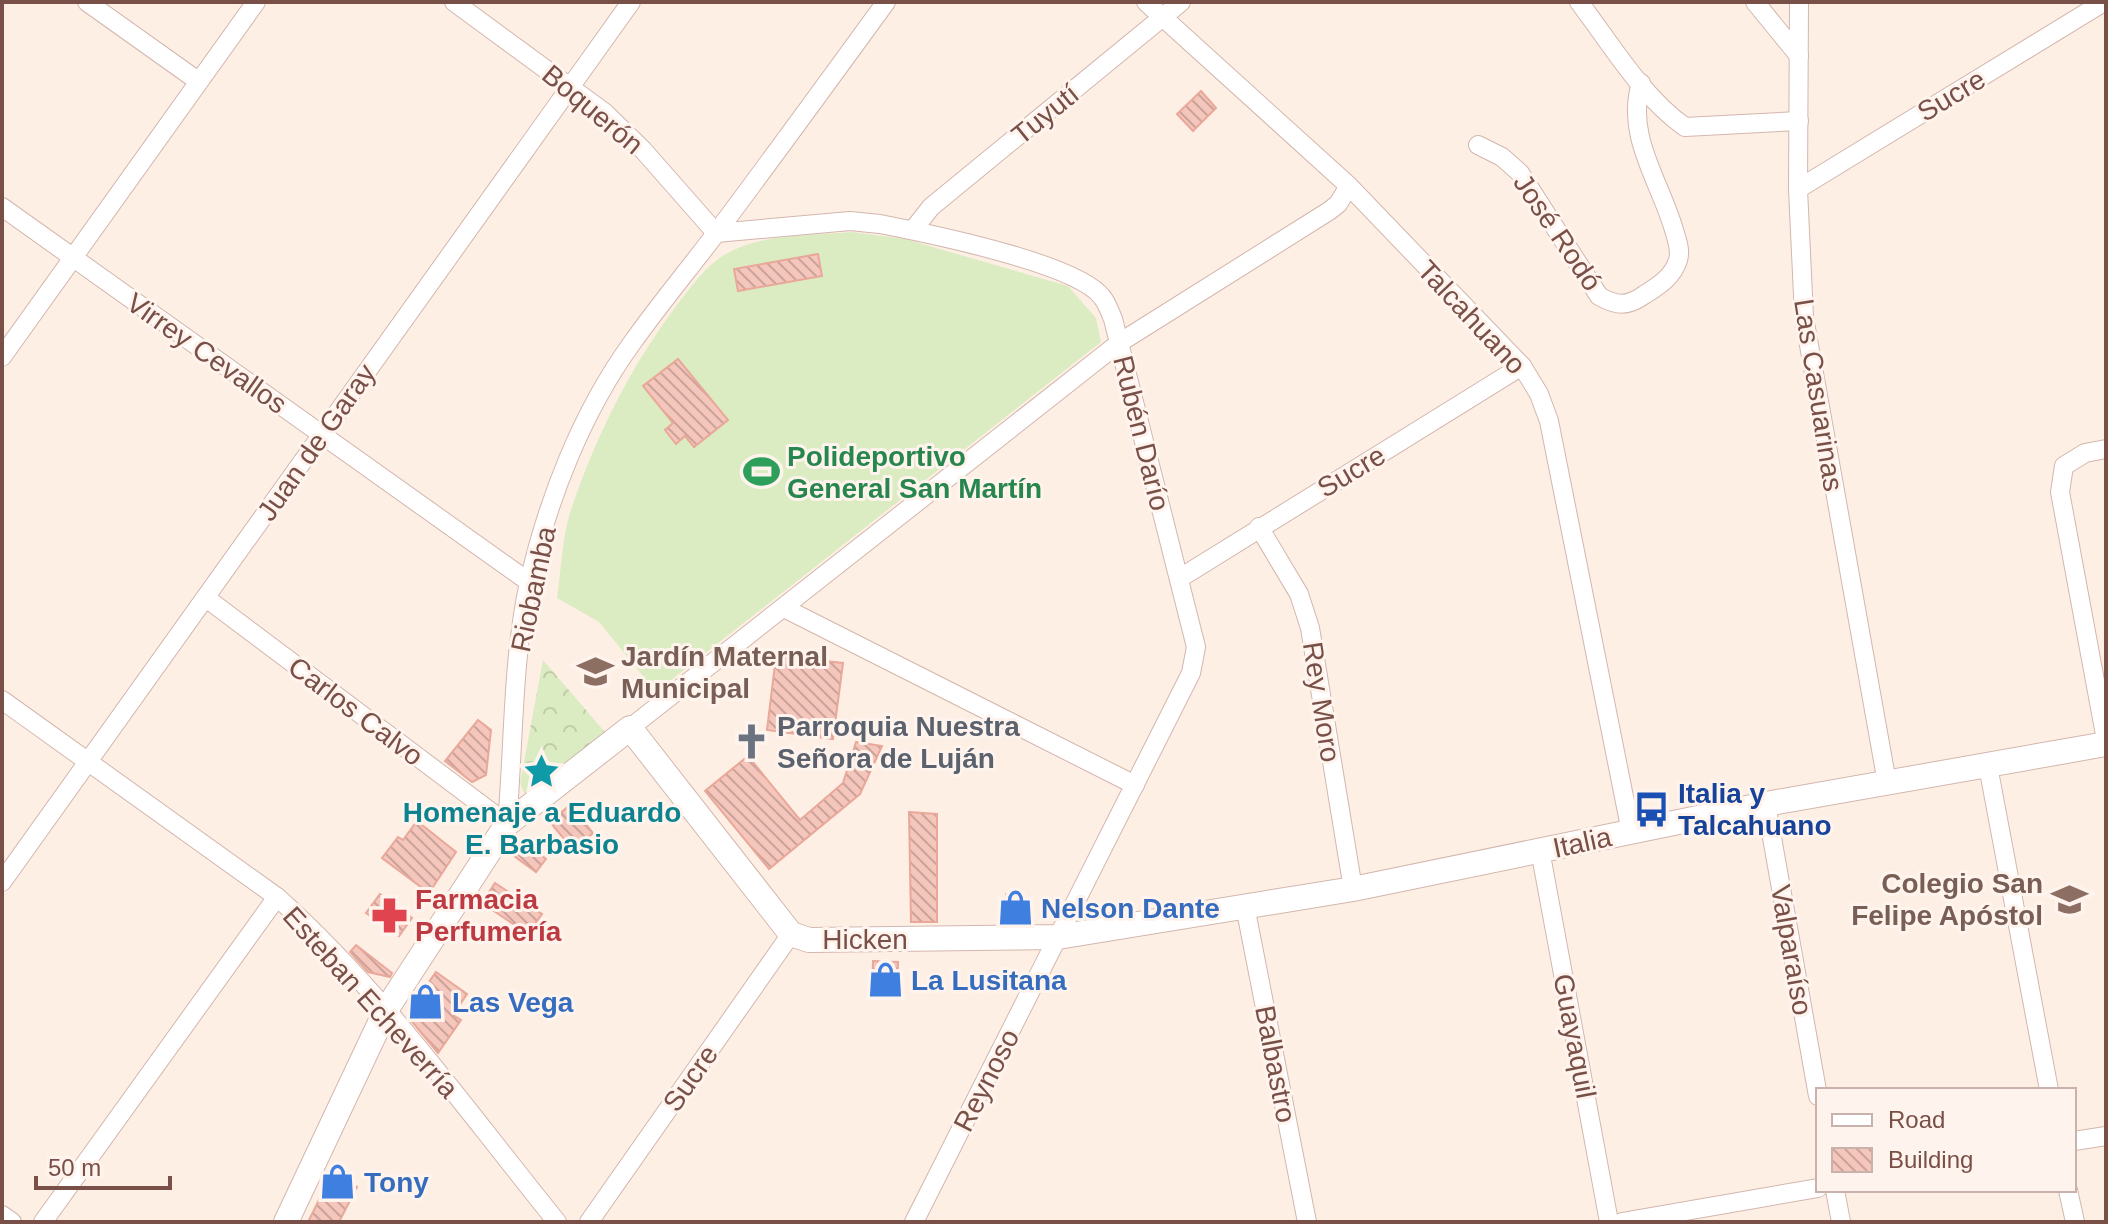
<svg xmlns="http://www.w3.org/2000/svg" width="2108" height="1224" font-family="Helvetica,sans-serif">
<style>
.forest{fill:url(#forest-crowns)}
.pitch{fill:#dcecc2}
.building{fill:url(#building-back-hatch);stroke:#e9a89a;stroke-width:2}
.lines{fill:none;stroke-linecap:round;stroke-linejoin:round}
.minor-casing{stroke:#d3b6ad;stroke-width:20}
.tertiary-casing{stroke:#d3b6ad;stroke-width:26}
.minor{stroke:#fff;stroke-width:18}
.tertiary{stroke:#fff;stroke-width:24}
.labels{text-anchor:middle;stroke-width:6;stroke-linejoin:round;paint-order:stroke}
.street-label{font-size:28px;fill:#795048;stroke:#fff4ed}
.leisure-label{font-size:28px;font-weight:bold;fill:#27864d;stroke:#fff4ed;text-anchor:start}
.education-label{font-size:28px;font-weight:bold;fill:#785e54;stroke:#fff4ed;text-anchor:start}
.worship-label{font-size:28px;font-weight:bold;fill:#5b616d;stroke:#fff4ed;text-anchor:start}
.transit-label{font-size:28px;font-weight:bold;fill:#164399;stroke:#fff4ed;text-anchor:start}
.culture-label{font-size:28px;font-weight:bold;fill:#0d838f;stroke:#fff4ed}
.health-label{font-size:28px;font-weight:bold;fill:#be3a42;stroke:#fff4ed;text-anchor:start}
.shop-label{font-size:28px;font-weight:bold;fill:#366cbe;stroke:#fff4ed;text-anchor:start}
</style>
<defs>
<pattern id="forest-crowns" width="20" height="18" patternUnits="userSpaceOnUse" patternTransform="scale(2)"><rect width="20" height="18" fill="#dcecc2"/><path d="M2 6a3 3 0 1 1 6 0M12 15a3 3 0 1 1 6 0" fill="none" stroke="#c0cca8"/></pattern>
<pattern id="building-back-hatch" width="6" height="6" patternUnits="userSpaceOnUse" patternTransform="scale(2)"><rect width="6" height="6" fill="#f5c6bb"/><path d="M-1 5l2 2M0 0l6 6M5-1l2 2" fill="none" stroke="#cba39a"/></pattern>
</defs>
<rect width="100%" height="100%" fill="#feefe5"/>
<path class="forest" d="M543,660L610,738L525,795L520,783Z"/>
<path class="pitch" d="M852,232L905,239L1068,286L1096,318L1101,342L656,692L599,622L557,598C561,571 562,539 570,513C595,437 633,361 683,297C694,283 706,267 721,257C757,233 809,236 852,232Z"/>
<g class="building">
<path d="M1201,91L1216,108L1193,131L1177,114Z"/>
<path d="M818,254L822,276L738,291L734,269Z"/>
<path d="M678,359L728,420L694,447L685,436L676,444L665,430L673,423L643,386Z"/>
<path d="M776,656L843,663L833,739L767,730Z"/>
<path d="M478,720L491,730L486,775L472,782L445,761Z"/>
<path d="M856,742L882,746L860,794L769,869L705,791L748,756L800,820L843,783Z"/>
<path d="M570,805L593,833L573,850L550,822Z"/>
<path d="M909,812L937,814V922H911Z"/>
<path d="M417,821L456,852L429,893L382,858L398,837L403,840Z"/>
<path d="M524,842L546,859L536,872L514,856Z"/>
<path d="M495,883L542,914L528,934L482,903Z"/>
<path d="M380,894L412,918L399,936L366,913Z"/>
<path d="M1006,894L1024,895V922L1005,921Z"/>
<path d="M356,945L392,973L390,977L368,972L350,952Z"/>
<path d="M873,961L898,962L897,999H872Z"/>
<path d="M436,972L467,994L453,1015L461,1020L438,1053L409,1018L408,1012Z"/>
<path d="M332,1174L357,1187L339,1222H308Z"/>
</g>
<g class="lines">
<defs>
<g id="minor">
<path d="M87,2L198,81"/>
<path d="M454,2L604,112L643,150L716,233"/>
<path d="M1146,2L1349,186L1522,366L1539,394L1549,421L1631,832"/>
<path d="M1579,2C1611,44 1642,97 1685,127L1799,121"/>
<path d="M1755,2L1799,56"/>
<path d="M1799,2L1798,189L1804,317L1887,783"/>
<path d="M1478,145L1502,157L1520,173L1599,296C1616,306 1627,307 1644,295C1658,286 1673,277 1678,260C1681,250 1677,240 1674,230C1660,181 1625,136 1641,83"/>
<path d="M1798,189L2104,2"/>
<path d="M2,207L529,582"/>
<path d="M913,230L931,207L1181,2"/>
<path d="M716,233L850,221L880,224C926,233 1076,263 1102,297C1107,303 1110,312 1113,319L1196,647L1191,673L914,1222"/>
<path d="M2,357L256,2"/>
<path d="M2106,449L2085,453L2064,466L2060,492L2106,740"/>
<path d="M1259,527L1299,594L1310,628L1353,889"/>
<path d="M1180,578L1522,366"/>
<path d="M206,598L507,824"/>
<path d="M784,608L1135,785"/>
<path d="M2,700L277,897C383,992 467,1111 557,1222"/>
<path d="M630,728L1119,343L1329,211L1338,204L1349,186"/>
<path d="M1988,766L2049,1090"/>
<path d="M1766,804L1818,1096"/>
<path d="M507,824C514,743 512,661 529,582C548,499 582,412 632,343C659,305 689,269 717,232C774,156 830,79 886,2"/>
<path d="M1540,850L1609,1222"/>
<path d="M2,882L631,2"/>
<path d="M1245,906L1307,1222"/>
<path d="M2074,1141L2106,1136"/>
<path d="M1835,1190L1841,1222"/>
<path d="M2068,1190L2075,1222"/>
<path d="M2,1215L12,1222"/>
<path d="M43,1222L277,897"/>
<path d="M589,1222L791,934"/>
<path d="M1622,1222L1818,1188"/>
</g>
<path id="tertiary" d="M286,1222L386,1010L507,824L630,728L791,934L809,940L1058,937L1353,889L1766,804L2106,744"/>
</defs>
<use href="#minor" class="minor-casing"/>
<use href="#tertiary" class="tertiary-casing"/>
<use href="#minor" class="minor"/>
<use href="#tertiary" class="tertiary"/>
</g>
<defs>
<symbol id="stadium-bare" viewBox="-9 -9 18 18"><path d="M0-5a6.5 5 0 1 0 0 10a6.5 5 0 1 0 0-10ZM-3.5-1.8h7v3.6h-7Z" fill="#2e9e5b" stroke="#fff4ed" stroke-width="2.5" paint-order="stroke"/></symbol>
<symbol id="school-bare" viewBox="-9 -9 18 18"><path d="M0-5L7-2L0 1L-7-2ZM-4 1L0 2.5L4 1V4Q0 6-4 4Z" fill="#8d6e63" stroke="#fff4ed" stroke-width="2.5" paint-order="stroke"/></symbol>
<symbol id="church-bare" viewBox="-9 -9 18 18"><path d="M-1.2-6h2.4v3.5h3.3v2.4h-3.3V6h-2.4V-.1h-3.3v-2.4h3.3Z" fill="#6b7280" stroke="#fff4ed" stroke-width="2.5" paint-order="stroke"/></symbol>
<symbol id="sight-bare" viewBox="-9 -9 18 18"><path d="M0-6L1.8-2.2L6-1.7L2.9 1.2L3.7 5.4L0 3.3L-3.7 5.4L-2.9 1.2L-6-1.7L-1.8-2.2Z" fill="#0f9aa8" stroke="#fff4ed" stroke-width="2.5" paint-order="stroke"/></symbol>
<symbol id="bus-bare" viewBox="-9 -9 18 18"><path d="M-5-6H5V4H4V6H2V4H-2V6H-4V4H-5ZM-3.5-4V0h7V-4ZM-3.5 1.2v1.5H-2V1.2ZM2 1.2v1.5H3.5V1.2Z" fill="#1a4fb4" stroke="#fff4ed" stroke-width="2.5" paint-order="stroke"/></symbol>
<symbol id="shop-bare" viewBox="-9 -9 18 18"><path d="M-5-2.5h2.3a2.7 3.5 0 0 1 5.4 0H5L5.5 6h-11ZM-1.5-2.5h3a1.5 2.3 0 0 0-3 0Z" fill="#3f7fe0" stroke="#fff4ed" stroke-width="2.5" paint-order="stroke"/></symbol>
<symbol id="pharmacy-bare" viewBox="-9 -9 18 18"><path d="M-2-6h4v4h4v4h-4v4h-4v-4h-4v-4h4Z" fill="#e0444e" stroke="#fff4ed" stroke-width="2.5" paint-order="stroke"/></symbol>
</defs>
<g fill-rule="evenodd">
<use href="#stadium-bare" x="736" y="446" width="51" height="51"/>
<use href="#school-bare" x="570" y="646" width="51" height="51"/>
<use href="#church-bare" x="726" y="716" width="51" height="51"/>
<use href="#sight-bare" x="516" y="746" width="51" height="51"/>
<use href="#bus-bare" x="1626" y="784" width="51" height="51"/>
<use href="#school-bare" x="2044" y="874" width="51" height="51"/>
<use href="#shop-bare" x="990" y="882" width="51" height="51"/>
<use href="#pharmacy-bare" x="364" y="890" width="51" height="51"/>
<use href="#shop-bare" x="860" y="954" width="51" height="51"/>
<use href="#shop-bare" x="400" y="976" width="51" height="51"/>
<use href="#shop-bare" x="312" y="1156" width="51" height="51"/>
</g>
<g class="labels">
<g class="street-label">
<text transform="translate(1951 95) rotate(-31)" y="10">Sucre</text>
<text transform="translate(593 109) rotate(40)" y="10">Boquerón</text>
<text transform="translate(1045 114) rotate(-39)" y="10">Tuyutí</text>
<text transform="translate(1558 232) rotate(56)" y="10">José Rodó</text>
<text transform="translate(1472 317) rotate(47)" y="10">Talcahuano</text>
<text transform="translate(207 353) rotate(35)" y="10">Virrey Cevallos</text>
<text transform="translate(1819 395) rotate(81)" y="10">Las Casuarinas</text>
<text transform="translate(1142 433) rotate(76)" y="10">Rubén Darío</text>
<text transform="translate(316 442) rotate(-55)" y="10">Juan de Garay</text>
<text transform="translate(1351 471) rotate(-31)" y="10">Sucre</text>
<text transform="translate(533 589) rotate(-78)" y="10">Riobamba</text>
<text transform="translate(1322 702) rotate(81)" y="10">Rey Moro</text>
<text transform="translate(356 711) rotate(37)" y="10">Carlos Calvo</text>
<text transform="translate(1582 842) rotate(-12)" y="10">Italia</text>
<text x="865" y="949">Hicken</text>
<text transform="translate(1792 950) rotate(80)" y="10">Valparaíso</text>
<text transform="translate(371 1002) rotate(48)" y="10">Esteban Echeverría</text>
<text transform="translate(1575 1036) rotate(79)" y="10">Guayaquil</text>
<text transform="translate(1276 1064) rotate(79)" y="10">Balbastro</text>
<text transform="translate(690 1078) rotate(-55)" y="10">Sucre</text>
<text transform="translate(986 1080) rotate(-63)" y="10">Reynoso</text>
</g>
<g class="leisure-label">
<text x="787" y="466">Polideportivo<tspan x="787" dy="32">General San Martín</tspan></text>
</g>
<g class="education-label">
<text x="621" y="666">Jardín Maternal<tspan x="621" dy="32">Municipal</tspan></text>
<text x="2043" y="893" text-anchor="end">Colegio San<tspan x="2043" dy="32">Felipe Apóstol</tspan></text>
</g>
<g class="worship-label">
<text x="777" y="736">Parroquia Nuestra<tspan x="777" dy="32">Señora de Luján</tspan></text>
</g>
<g class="transit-label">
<text x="1678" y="803">Italia y<tspan x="1678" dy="32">Talcahuano</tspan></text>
</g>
<g class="culture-label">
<text x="542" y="822">Homenaje a Eduardo<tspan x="542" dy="32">E. Barbasio</tspan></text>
</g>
<g class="health-label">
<text x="415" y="909">Farmacia<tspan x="415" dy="32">Perfumería</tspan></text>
</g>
<g class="shop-label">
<text x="1041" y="918">Nelson Dante</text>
<text x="911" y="990">La Lusitana</text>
<text x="452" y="1012">Las Vega</text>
<text x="364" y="1192">Tony</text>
</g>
</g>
<rect width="2108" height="1224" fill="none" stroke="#795048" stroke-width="8"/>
<rect x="1816" y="1088" width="260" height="104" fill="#fff4ed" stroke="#c9b2ab" stroke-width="2"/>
<rect x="1832" y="1114" width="40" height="12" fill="#ffffff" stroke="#c9b2ab" stroke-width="2"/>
<text x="1888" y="1128" font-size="24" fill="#795048">Road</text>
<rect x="1832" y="1148" width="40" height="24" fill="url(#building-back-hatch)" stroke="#c9b2ab" stroke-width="2"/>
<text x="1888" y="1168" font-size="24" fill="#795048">Building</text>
<path d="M36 1176v12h134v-12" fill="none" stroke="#795048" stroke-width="4"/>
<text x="48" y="1176" font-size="24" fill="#795048" stroke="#fff4ed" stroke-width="6" paint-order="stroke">50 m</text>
</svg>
